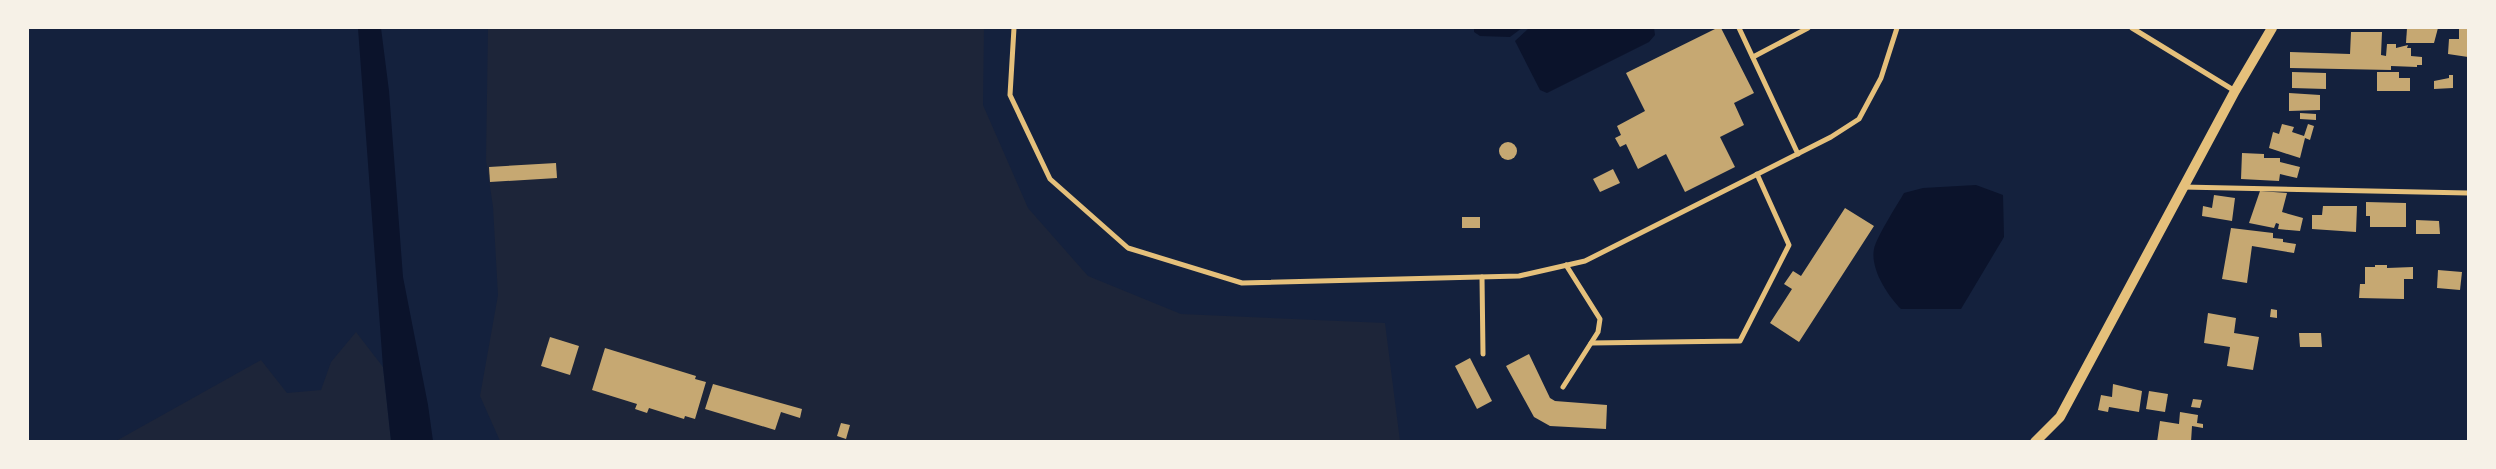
<svg xmlns="http://www.w3.org/2000/svg" width="2496" height="469" font-family="Spectral,serif">
<style>
.green{fill:#1d2539}
.water{fill:#0b132b}
.building{fill:#c6a872}
.lines{fill:none;stroke-linecap:round;stroke-linejoin:round}
.minor{stroke:#e5c07b;stroke-width:5}
.secondary{stroke:#e5c07b;stroke-width:10}
</style>
<rect width="100%" height="100%" fill="#14213d"/>
<g class="green">
<path d="M488,28H984L983,105L1028,208L1088,276L1181,314L1385,323L1400,441H500L480,396L498,295L493,207L486,160Z"/>
<path d="M356,332L383,367L391,441H116L261,360L287,393L321,390L331,362Z"/>
</g>
<g class="water">
<path d="M358,28H381L389,91L403,277L428,405L433,441H391L383,367Z"/>
<path d="M1474,28H1522L1510,37L1480,36L1474,32Z"/>
<path d="M1529,28H1654L1655,35L1649,42L1547,93L1540,90L1515,41Z"/>
<path d="M1976,185L2003,195L2004,237L1961,309H1901C1888,296 1870,269 1874,249C1876,238 1897,205 1904,193L1923,188Z"/>
</g>
<g class="building">
<path d="M1717,28H1721L1754,93L1734,103L1744,125L1720,137L1735,167L1685,192L1666,154L1638,169L1626,144L1620,147L1615,138L1621,135L1617,126L1645,111L1626,73Z"/>
<path d="M2407,28H2438L2434,43H2406Z"/>
<path d="M2459,28H2468V57L2448,54L2449,39H2459Z"/>
<path d="M2351,32H2382L2381,55L2386,56L2387,44H2396V48L2408,45L2407,48H2411V56L2422,57V65H2417V67L2391,66V70L2290,68V52L2350,54Z"/>
<path d="M2292,72L2326,73V89L2292,88Z"/>
<path d="M2377,72H2399V78H2410V91H2377Z"/>
<path d="M2449,75H2453V88L2434,89V81L2449,78Z"/>
<path d="M2289,93L2320,95V110L2289,111Z"/>
<path d="M2300,113L2316,114V120L2300,119Z"/>
<path d="M2282,124L2294,127L2292,132L2304,136L2308,124L2314,126L2310,140L2305,138L2300,158L2269,148L2273,132L2279,134Z"/>
<circle cx="1508" cy="151" r="9"/>
<path d="M2242,153L2264,154V158H2280V162L2300,167L2297,178L2280,174L2279,181L2241,179Z"/>
<path d="M556,163L557,178L490,182L489,167Z"/>
<path d="M1613,169L1620,183L1600,192L1593,179Z"/>
<path d="M2260,191L2287,193L2282,212L2303,218L2300,231L2278,229L2279,224L2276,223L2274,228L2249,223Z"/>
<path d="M2214,195L2235,198L2232,221L2202,216L2203,206L2212,208Z"/>
<path d="M2366,202L2406,203V227H2370V216H2366Z"/>
<path d="M2323,206H2357L2356,232L2312,229V215H2322Z"/>
<path d="M1845,208L1874,226L1799,342L1770,323L1792,289L1784,284L1793,271L1801,276Z"/>
<rect x="1462" y="217" width="18" height="11"/>
<path d="M2416,220L2439,221L2440,234H2416Z"/>
<path d="M2231,228L2273,233V238L2283,239V242L2296,244L2294,253L2252,246L2247,283L2222,279Z"/>
<path d="M2375,265H2387V268L2413,267V279H2404V299L2359,298L2360,284H2365V267H2375Z"/>
<path d="M2438,270L2462,272L2460,290L2437,288Z"/>
<path d="M2271,309L2277,310V318L2270,317Z"/>
<path d="M2208,313L2236,318L2234,333L2259,337L2253,370L2227,366L2230,347L2204,343Z"/>
<path d="M2299,333H2321L2322,347H2300Z"/>
<path d="M550,337L579,346L570,375L541,366Z"/>
<path d="M605,348L696,376L695,379L706,382L695,419L685,416L684,419L649,408L647,413L635,409L637,404L592,390Z"/>
<path d="M1529,354L1550,398L1555,401L1607,405L1606,429L1550,426L1534,417L1506,366Z"/>
<path d="M1470,358L1492,401L1477,409L1455,366Z"/>
<path d="M713,384L802,409L800,418L781,412L775,430L705,409Z"/>
<path d="M2113,384L2142,391L2139,412L2109,407L2108,412L2098,410L2101,395L2112,397Z"/>
<path d="M2149,391L2168,394L2165,412L2146,409Z"/>
<path d="M2193,399L2202,400L2200,408L2191,407Z"/>
<path d="M2180,412L2198,415L2197,423L2203,424V428L2192,426L2191,442H2157L2160,421L2179,424Z"/>
<path d="M841,423L850,425L846,439L837,436Z"/>
</g>
<g class="lines">
<g class="minor">
<path d="M1014,28L1010,95L1050,179L1128,248L1242,283L1519,276L1585,261L1831,137L1859,119L1881,78L1897,28"/>
<path d="M1739,28L1798,154"/>
<path d="M2132,28L2235,91"/>
<path d="M1753,57L1808,28"/>
<path d="M2183,187L2468,193"/>
<path d="M1482,277L1483,354"/>
<path d="M1591,343L1740,341L1789,245L1757,174"/>
<path d="M1563,387L1598,332L1600,319L1566,265"/>
</g>
<path class="secondary" d="M2035,442L2060,417L2235,91L2272,28"/>
</g>
<rect width="2496" height="469" fill="none" stroke="#f6f1e7" stroke-width="58"/>
</svg>
